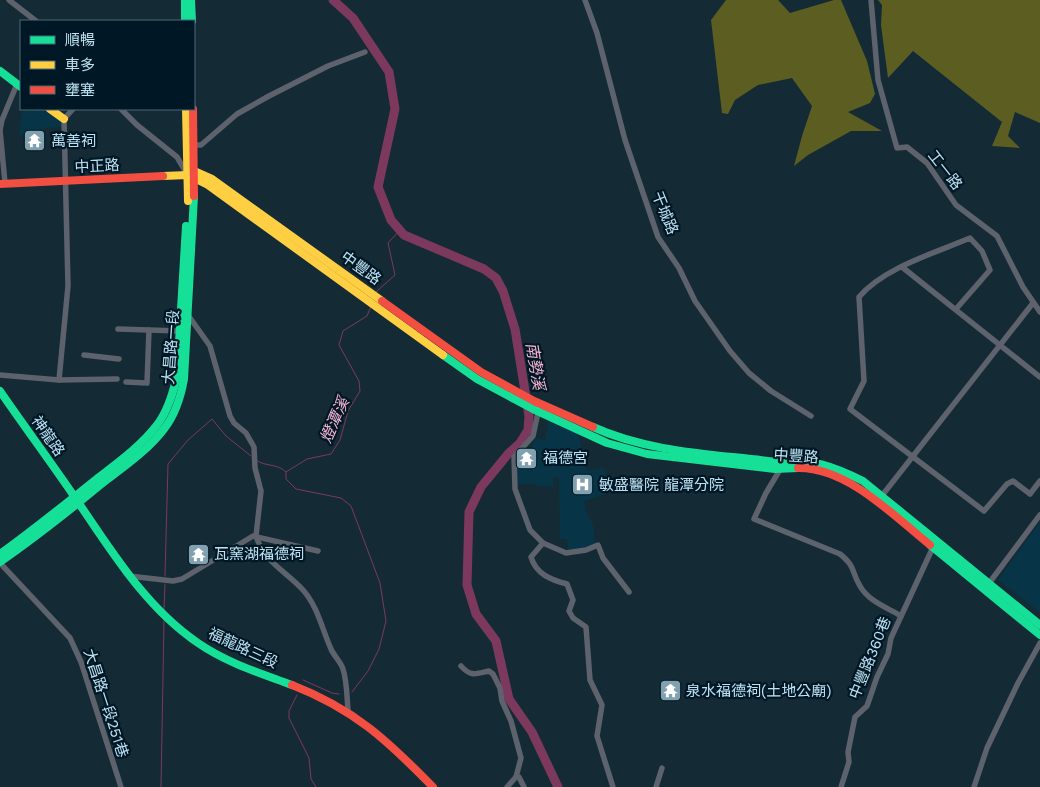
<svg xmlns="http://www.w3.org/2000/svg" width="1040" height="787" font-family="'Work Sans','Noto Sans TC',sans-serif">
<style>
.built{fill:#073547}
.forest{fill:#5b5e20}
.lines{fill:none;stroke-linecap:round;stroke-linejoin:round}
.stream{stroke:#7d385e;stroke-width:1}
.river{stroke:#7d385e;stroke-width:9}
.street{stroke:#5d626c;stroke-width:5.5}
.fast{stroke:#16e098;stroke-width:8}
.slow{stroke:#ffcf43;stroke-width:8}
.jam{stroke:#f24e42;stroke-width:8}
.labels{text-anchor:middle;stroke-width:4.5;stroke-linejoin:round;paint-order:stroke}
.poi-label{font-size:15px;fill:#bde1f3;stroke:#001825;text-anchor:start}
.street-label{font-size:15px;fill:#bde1f3;stroke:#001825}
.water-label{font-size:16px;font-style:italic;fill:#f9b5d4;stroke:#001825}
</style>
<rect width="100%" height="100%" fill="#142b35"/>
<g class="built">
<path d="M26,109H48L62,120V127L46,128L19,136L22,113Z"/>
<path d="M549,418L578,433L587,471L604,468L609,493L584,501L586,511L593,525L595,545L568,551L567,539H560L559,477L553,478L554,487L537,486L536,484H517V461L525,460L530,462L535,452L531,450L535,438L545,440Z"/>
<path d="M1040,522V612L998,580Z"/>
</g>
<g class="forest">
<path d="M726,0H778L790,13L834,0H841L867,61L875,94L870,103L848,112L882,131H851L808,155L794,166L802,136L812,106L792,78L758,85L735,100L728,114L722,113L711,20Z"/>
<path d="M878,0H1040V123L1015,112L1008,136L1020,148L992,146L1002,122L913,51L888,78L881,25L882,5Z"/>
</g>
<g class="lines">
<g class="stream">
<path d="M376,292L395,275L388,243L400,230"/>
<path d="M256,460C265,467 277,463 286,472L307,459L331,454L340,440L348,411L360,391L359,381L339,345L343,331L367,316L371,306"/>
<path d="M286,472V479L296,489L341,498L351,506L380,583L386,621L379,649L368,671L352,692"/>
<path d="M165,576L168,464L188,440L212,419L226,436L251,456"/>
<path d="M164,610L165,584"/>
<path d="M303,680L332,693L339,694"/>
<path d="M297,695L289,711V718L309,758L311,779L316,787"/>
<path d="M161,787L164,621"/>
</g>
<path class="river" d="M333,0L353,18L389,72L395,109L378,187L391,220L404,235L484,269L496,278L503,291L515,329L529,416L528,430L520,443L508,454L481,487L469,512L467,585L476,614L496,641L509,699L532,732L558,787"/>
<g class="street">
<path d="M9,0L36,21"/>
<path d="M585,0L597,33L625,140L658,237L679,268L695,301L730,351L749,373L771,391L811,416"/>
<path d="M871,0L878,80L897,148L907,147L927,163L956,205L997,236L1023,287L1040,312"/>
<path d="M121,109L137,125L177,157L187,174"/>
<path d="M0,130L5,183"/>
<path d="M0,130L2,120L17,84"/>
<path d="M193,145H201L237,114L269,96L328,66L365,52"/>
<path d="M902,267L1040,377"/>
<path d="M956,309L990,270L982,251L970,238C935,253 883,268 859,297L864,381L850,409L984,511L1007,484L1013,481L1030,494L1040,481"/>
<path d="M188,315L210,346L230,416L234,423L246,433L254,447L255,468L261,491L256,536C264,562 287,572 303,590C318,607 322,629 331,649C334,656 341,662 343,669C347,681 347,698 348,711"/>
<path d="M118,329L180,331"/>
<path d="M84,355L119,359"/>
<path d="M0,375L59,380L117,379"/>
<path d="M59,380L68,286L64,119L73,109"/>
<path d="M126,382L147,383L149,330"/>
<path d="M539,408L533,436L514,457L515,489L530,530L543,543L566,553L586,550L598,545L603,558L629,592"/>
<path d="M781,468L766,493L754,519L840,554C856,567 851,571 860,586C868,601 888,608 901,616"/>
<path d="M877,502L1033,303"/>
<path d="M543,543L531,557C536,574 551,580 567,584L573,600L569,611L573,618L586,627L590,680L602,705L597,736L613,787"/>
<path d="M0,563L70,638L81,662L121,787"/>
<path d="M129,576L173,581L182,579L253,536L318,551"/>
<path d="M987,586L1040,515"/>
<path d="M461,666C471,677 475,674 489,671L493,674L500,688L502,701L511,721L521,758L516,777"/>
<path d="M507,787L516,777H519L524,787"/>
<path d="M656,787L662,768"/>
<path d="M841,787L849,762L848,752L855,717L867,706L877,677L888,654L891,638L934,545"/>
<path d="M974,787L987,748L1018,683L1040,643"/>
</g>
<g class="fast">
<path d="M185,0V21"/>
<path d="M191,0L192,21"/>
<path d="M0,71L21,87"/>
<path d="M443,355L477,379L533,409L607,443L647,454L775,469L798,468"/>
<path d="M0,391C24,426 50,461 74,496C110,549 145,607 198,643C227,663 260,673 292,685"/>
<path d="M593,427C650,453 716,454 777,462C809,457 835,467 863,481L1040,625"/>
<path d="M930,545L1040,635"/>
<path d="M0,554C32,531 63,506 94,481C116,464 140,447 157,425C168,411 173,393 177,376L186,226"/>
<path d="M0,562C36,537 70,510 104,482C125,466 148,450 164,429C175,415 181,396 184,379L194,196"/>
</g>
<g class="slow">
<path d="M50,109L64,119"/>
<path d="M186,109L188,201"/>
<path d="M191,173L194,171L212,179L382,301"/>
<path d="M163,176L188,175L208,185L443,355"/>
</g>
<g class="jam">
<path d="M193,109L194,196"/>
<path d="M0,184L163,176"/>
<path d="M382,301L481,372L534,401L593,427"/>
<path d="M798,468C847,467 894,516 930,545"/>
<path d="M292,685C354,709 387,740 433,787"/>
</g>
</g>
<defs>
<symbol id="temple-square" viewBox="-11 -11 22 22"><rect x="-9" y="-9" width="18" height="18" rx="4" fill="#82a1b0" stroke="#001825"/><path d="M0-6L5-2H3V0L6.5 2.5H4V6H1.5V3h-3V6H-4V2.5H-6.5L-3 0V-2H-5Z" fill="#fff"/></symbol>
<symbol id="hospital-square" viewBox="-11 -11 22 22"><rect x="-9" y="-9" width="18" height="18" rx="4" fill="#82a1b0" stroke="#001825"/><path d="M-5-5h3v3.5h4V-5h3V5h-3V1.5h-4V5h-3Z" fill="#fff"/></symbol>
</defs>
<g fill-rule="evenodd">
<use href="#temple-square" x="22" y="128" width="25" height="25"/>
<use href="#temple-square" x="514" y="446" width="25" height="25"/>
<use href="#hospital-square" x="570" y="472" width="25" height="25"/>
<use href="#temple-square" x="186" y="542" width="25" height="25"/>
<use href="#temple-square" x="658" y="678" width="25" height="25"/>
</g>
<g class="labels">
<g class="poi-label">
<text x="51" y="146">萬善祠</text>
<text x="543" y="463">福德宮</text>
<text x="599" y="490">敏盛醫院 龍潭分院</text>
<text x="214" y="559">瓦窯湖福德祠</text>
<text x="686" y="696">泉水福德祠(土地公廟)</text>
</g>
<g class="street-label">
<text transform="translate(97 166) rotate(-3)" y="5">中正路</text>
<text transform="translate(945 170) rotate(52)" y="5">工一路</text>
<text transform="translate(665 213) rotate(68)" y="5">干城路</text>
<text transform="translate(361 268) rotate(36)" y="5">中豐路</text>
<text transform="translate(171 347) rotate(-86)" y="5">大昌路一段</text>
<text transform="translate(48 436) rotate(55)" y="5">神龍路</text>
<text transform="translate(796 456) rotate(4)" y="5">中豐路</text>
<text transform="translate(243 648) rotate(25)" y="5">福龍路三段</text>
<text transform="translate(870 658) rotate(-68)" y="5">中豐路360巷</text>
<text transform="translate(106 703) rotate(72)" y="5">大昌路一段251巷</text>
</g>
<g class="water-label">
<text transform="translate(536 366) rotate(81)" y="6">南勢溪</text>
<text transform="translate(334 420) rotate(-66)" y="6">燈潭溪</text>
</g>
</g>
<rect x="20" y="20" width="175" height="90" fill="#001825" stroke="#4c6877"/>
<rect x="30" y="36" width="25" height="8" fill="#16e098" stroke="#4c6877"/>
<text x="65" y="45" font-size="15" fill="#bde1f3">順暢</text>
<rect x="30" y="61" width="25" height="8" fill="#ffcf43" stroke="#4c6877"/>
<text x="65" y="70" font-size="15" fill="#bde1f3">車多</text>
<rect x="30" y="86" width="25" height="8" fill="#f24e42" stroke="#4c6877"/>
<text x="65" y="95" font-size="15" fill="#bde1f3">壅塞</text>
</svg>
